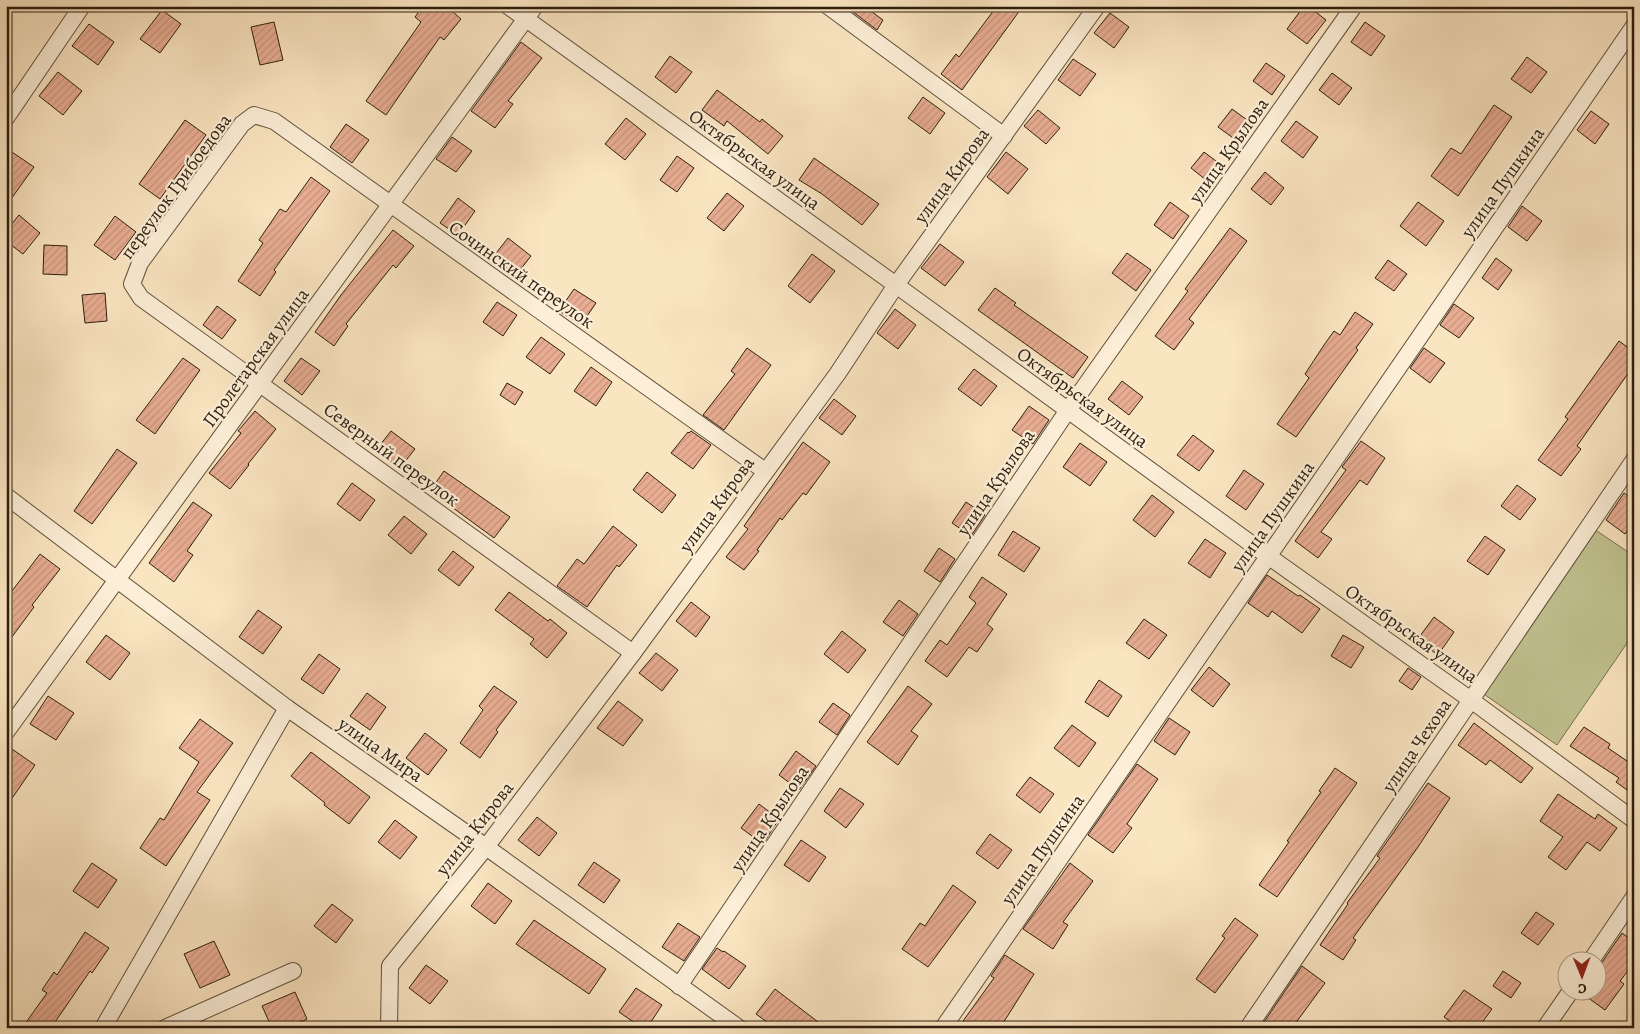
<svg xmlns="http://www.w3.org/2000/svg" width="1640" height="1034" font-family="Alegreya,serif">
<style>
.garden{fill:#c1c391;stroke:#767150}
.building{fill:url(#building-hatch);stroke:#2c1f0e}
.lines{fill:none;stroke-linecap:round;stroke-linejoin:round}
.street-casing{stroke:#60503b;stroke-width:18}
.street{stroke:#fceed7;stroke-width:16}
.labels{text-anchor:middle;stroke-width:4.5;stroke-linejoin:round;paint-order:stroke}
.street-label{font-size:19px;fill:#2c1f0e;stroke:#fceed7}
</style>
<defs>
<pattern id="building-hatch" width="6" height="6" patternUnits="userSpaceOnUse" patternTransform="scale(1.25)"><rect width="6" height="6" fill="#e8ad92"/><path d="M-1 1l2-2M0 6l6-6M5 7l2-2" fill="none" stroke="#c7947d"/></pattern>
</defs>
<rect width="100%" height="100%" fill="#fae5c1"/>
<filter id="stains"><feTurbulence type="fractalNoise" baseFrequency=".004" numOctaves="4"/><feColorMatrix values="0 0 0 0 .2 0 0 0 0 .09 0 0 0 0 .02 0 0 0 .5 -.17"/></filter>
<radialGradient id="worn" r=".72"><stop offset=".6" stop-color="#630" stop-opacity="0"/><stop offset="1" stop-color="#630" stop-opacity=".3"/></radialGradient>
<path class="garden" d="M1591,527L1634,556V633L1557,745L1478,690Z"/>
<g class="building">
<path d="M423,6H446L461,19L444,40L440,37L386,115L366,101L421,22L415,17Z"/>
<path d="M845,6H864L883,20L877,30Z"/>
<path d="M997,6H1023L962,90L941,74L956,54L959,57Z"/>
<path d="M1304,6H1308L1326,20L1307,44L1287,29Z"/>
<path d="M162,10L181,24L160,53L140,39Z"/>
<path d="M1110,13L1129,27L1114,48L1094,33Z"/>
<path d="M274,22L283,60L260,65L251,27Z"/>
<path d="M1365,22L1385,36L1371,56L1351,42Z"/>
<path d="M89,24L114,42L98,65L72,46Z"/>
<path d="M521,42L542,58L508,101L513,104L495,128L471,111Z"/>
<path d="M670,56L692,72L676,93L655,77Z"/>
<path d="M1527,57L1547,72L1531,93L1511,79Z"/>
<path d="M1073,59L1096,74L1080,96L1058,80Z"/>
<path d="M1266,63L1285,76L1272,95L1253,81Z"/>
<path d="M58,72L82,91L63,115L39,96Z"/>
<path d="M1332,73L1352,88L1339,105L1319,90Z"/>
<path d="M717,90L760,122L762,119L783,136L768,154L727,121L724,126L702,110Z"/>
<path d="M923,97L945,113L930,134L908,118Z"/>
<path d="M1494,105L1512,117L1458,196L1431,176L1451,148L1461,154Z"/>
<path d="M1232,109L1254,125L1240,143L1218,127Z"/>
<path d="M1038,110L1060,128L1046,144L1024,126Z"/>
<path d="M1591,111L1609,124L1595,144L1577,130Z"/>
<path d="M626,118L646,134L625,160L605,144Z"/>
<path d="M185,120L206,135L160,199L139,184Z"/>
<path d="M1296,121L1318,137L1303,158L1281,141Z"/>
<path d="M346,124L369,140L352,163L330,147Z"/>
<path d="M452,137L472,151L456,172L436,159Z"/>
<path d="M6,148L34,167L6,206Z"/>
<path d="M1006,152L1028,169L1008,194L987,177Z"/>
<path d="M1204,152L1224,167L1211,184L1191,168Z"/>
<path d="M677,156L694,168L677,192L660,180Z"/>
<path d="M814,158L879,204L862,225L822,194L799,180Z"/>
<path d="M1265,172L1284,188L1271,205L1251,189Z"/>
<path d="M311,177L330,191L274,270L276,272L260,296L238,281L263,243L259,240L280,209L286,212Z"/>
<path d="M727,193L744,206L724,231L707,218Z"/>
<path d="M458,198L475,211L458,235L440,223Z"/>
<path d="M1170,202L1189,216L1173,239L1154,225Z"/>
<path d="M1418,202L1444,221L1426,246L1400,226Z"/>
<path d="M1522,206L1542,221L1527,241L1508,227Z"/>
<path d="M19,215L40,233L23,254L6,241V231Z"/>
<path d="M115,216L136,232L115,260L94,245Z"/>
<path d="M1230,228L1247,241L1189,319L1194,323L1174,350L1155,336L1188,291L1185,289Z"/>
<path d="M393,230L414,246L396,268L393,265L346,324L348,326L334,346L315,332L341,295Z"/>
<path d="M508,238L531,256L516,275L493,257Z"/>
<path d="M940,244L964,262L945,286L921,268Z"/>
<path d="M44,245L67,246V275L43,274Z"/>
<path d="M1127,253L1151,270L1136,291L1112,273Z"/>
<path d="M812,254L835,271L810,303L788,286Z"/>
<path d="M1496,258L1512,270L1498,290L1482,278Z"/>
<path d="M1388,260L1407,274L1394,291L1375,278Z"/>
<path d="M995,288L1016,303L1014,305L1088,357L1073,378L978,310Z"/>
<path d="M574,289L596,303L581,325L559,311Z"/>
<path d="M105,293L107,321L85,323L82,295Z"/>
<path d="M497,302L517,315L503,336L483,322Z"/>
<path d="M1454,304L1474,318L1459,338L1440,325Z"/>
<path d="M217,306L236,320L222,339L203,325Z"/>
<path d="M895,309L916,325L898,349L877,333Z"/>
<path d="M1355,312L1373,324L1356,348L1358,350L1296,437L1277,424L1309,378L1305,374L1324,345L1334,331L1340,335Z"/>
<path d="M541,337L565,354L550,374L526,357Z"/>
<path d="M1619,341L1634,352V365L1577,446L1581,449L1561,476L1538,460L1568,419L1565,417Z"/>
<path d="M747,348L771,365L724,430L703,415L735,374L731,371Z"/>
<path d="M1424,348L1445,363L1430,383L1410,368Z"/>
<path d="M183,358L200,370L155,434L136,420Z"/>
<path d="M301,358L320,371L302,395L284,381Z"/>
<path d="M591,367L612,382L596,406L574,391Z"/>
<path d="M974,369L997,386L981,406L958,389Z"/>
<path d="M1122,381L1143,397L1129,415L1108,399Z"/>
<path d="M507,383L523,392L515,405L500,395Z"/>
<path d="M834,399L856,416L842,435L819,418Z"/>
<path d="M1029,406L1049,420L1033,444L1012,430Z"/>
<path d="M255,411L276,429L248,464L249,465L230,489L209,473L241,433L238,431Z"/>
<path d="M391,431L415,449L400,468L376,450Z"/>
<path d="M691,431L711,445L693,469L671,453L688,432L689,433Z"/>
<path d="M1193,435L1214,451L1199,471L1177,455Z"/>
<path d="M1361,441L1385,458L1367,485L1360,480L1321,532L1332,539L1318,558L1295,541L1346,470L1342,467Z"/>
<path d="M803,442L830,462L806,495L803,493L782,520L780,518L757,550L759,551L744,570L726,557L748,529L744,526Z"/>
<path d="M1080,443L1107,462L1090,486L1063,467Z"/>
<path d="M117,449L137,463L92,524L74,511Z"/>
<path d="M1244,470L1264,484L1246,510L1226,496Z"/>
<path d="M444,471L510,517L494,538L430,491Z"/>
<path d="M647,472L676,495L662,513L633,490Z"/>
<path d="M352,483L375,500L360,521L337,504Z"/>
<path d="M1517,485L1536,499L1520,520L1501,506Z"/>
<path d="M1624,493L1634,500V522L1625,534L1606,520Z"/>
<path d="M1152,495L1174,512L1155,537L1133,520Z"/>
<path d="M193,502L212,515L187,551L193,555L174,582L149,563Z"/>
<path d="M966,502L985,515L971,536L952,523Z"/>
<path d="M404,516L427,534L411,554L388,535Z"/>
<path d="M613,526L637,545L619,567L617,565L587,607L557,586L577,559L584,564Z"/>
<path d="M1013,531L1040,548L1024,572L998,555Z"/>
<path d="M1485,536L1505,550L1488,575L1467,561Z"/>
<path d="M1205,539L1226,553L1210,578L1188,563Z"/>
<path d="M939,548L955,559L940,582L924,571Z"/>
<path d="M453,551L474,567L459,586L438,570Z"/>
<path d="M40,554L60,569L32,605L34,607L6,645V586L12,591Z"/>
<path d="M1267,575L1298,596L1300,595L1320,609L1302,633L1272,611L1268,617L1248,603Z"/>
<path d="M982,577L1007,594L987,624L993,629L977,652L969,647L947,677L925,661L940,640L947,645L976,603L969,597Z"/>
<path d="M509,592L548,621L550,619L567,633L547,658L530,644L534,639L495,610Z"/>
<path d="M899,600L918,614L903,636L883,622Z"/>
<path d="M691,602L710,617L696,637L676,621Z"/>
<path d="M258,610L282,627L263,654L239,637Z"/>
<path d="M1434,617L1454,632L1438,655L1417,640Z"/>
<path d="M1144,619L1167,635L1149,659L1126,643Z"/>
<path d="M842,631L866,650L848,673L824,654Z"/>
<path d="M106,635L130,653L110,680L86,662Z"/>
<path d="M1343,635L1364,647L1351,668L1331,656Z"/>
<path d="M656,653L678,670L662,691L639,673Z"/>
<path d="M319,654L340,669L323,694L301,679Z"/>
<path d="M1209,667L1230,684L1213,707L1191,690Z"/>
<path d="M1408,668L1421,677L1412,690L1399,681Z"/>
<path d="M1099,680L1122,696L1108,717L1085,702Z"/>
<path d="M494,686L517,702L496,730L498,732L480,758L460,743L483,710L479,706Z"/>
<path d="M908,686L932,704L911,731L918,736L898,765L867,742Z"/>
<path d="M367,693L386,707L370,730L350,716Z"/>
<path d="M48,696L74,713L56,740L30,724Z"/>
<path d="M618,701L643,720L623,746L597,728Z"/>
<path d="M833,703L850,715L837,735L819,722Z"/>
<path d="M1169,718L1190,732L1175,755L1154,741Z"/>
<path d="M200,719L233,743L197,792L210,800L166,866L140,848L160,818L164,820L199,762L179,748Z"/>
<path d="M1474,723L1533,768L1521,783L1490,760L1486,765L1458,745Z"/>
<path d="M1072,725L1096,743L1079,767L1054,748Z"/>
<path d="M1584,727L1610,744L1608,748L1630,763L1634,758V795L1616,782L1619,778L1570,746Z"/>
<path d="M425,733L447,750L428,775L406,758Z"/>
<path d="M12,749L35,765L6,807V757Z"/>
<path d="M796,751L816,766L799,790L779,775Z"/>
<path d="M311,752L370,797L349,824L324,805L325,803L291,776Z"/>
<path d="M1137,764L1158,779L1127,824L1132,828L1113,853L1088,835Z"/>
<path d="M1335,768L1357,783L1277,897L1259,885L1289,842L1287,841L1321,792L1319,791Z"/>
<path d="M1030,777L1054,794L1040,813L1016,795Z"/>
<path d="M1428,783L1450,798L1418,847L1353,938L1356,940L1343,960L1320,945L1348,904L1347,903L1380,858L1377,856Z"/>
<path d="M840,788L864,804L846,828L824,811Z"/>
<path d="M1558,794L1595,819L1598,814L1617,828L1600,851L1587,842L1566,870L1548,857L1563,837L1540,821Z"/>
<path d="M759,804L779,819L763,844L741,828Z"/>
<path d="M537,817L557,833L539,856L518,840Z"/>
<path d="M395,820L417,837L400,859L378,842Z"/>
<path d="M990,834L1012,850L998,869L976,853Z"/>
<path d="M801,840L826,857L809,882L784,865Z"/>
<path d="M594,862L620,880L604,903L578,885Z"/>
<path d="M92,863L117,880L98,908L73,891Z"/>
<path d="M1070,863L1093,881L1063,922L1068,925L1053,949L1023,929Z"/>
<path d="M488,883L512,901L495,924L471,906Z"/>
<path d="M953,885L976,902L928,967L902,949L920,923L925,926Z"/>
<path d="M332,904L353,920L336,943L314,926Z"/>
<path d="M1536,912L1554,924L1538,945L1521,933Z"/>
<path d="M1235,918L1258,935L1215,993L1196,979L1225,938L1222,936Z"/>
<path d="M534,920L606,969L589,994L516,944Z"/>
<path d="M678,923L700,937L684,961L662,947Z"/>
<path d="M85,932L109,948L92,973L90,971L51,1028H22L47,993L42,990L54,972L57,975Z"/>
<path d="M1622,933L1634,942V963L1620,981L1624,984L1605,1010L1580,992H1598V968Z"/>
<path d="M214,941L230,975L200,988L184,954Z"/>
<path d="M717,948L723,952L724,951L746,966L729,989L702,969Z"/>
<path d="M1005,955L1034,974L1000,1028H973L963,1021L994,978L991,976Z"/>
<path d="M426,965L448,981L430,1004L409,988Z"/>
<path d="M1302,966L1325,983L1292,1028H1260Z"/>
<path d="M1503,971L1521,983L1511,998L1493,986Z"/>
<path d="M636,988L662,1005L647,1028H642L619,1012Z"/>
<path d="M775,989L826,1028H775L756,1014Z"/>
<path d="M1464,990L1492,1009L1478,1028H1460L1444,1017Z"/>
<path d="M295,992L307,1019L287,1028H272L262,1006Z"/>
</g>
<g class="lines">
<defs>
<g id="street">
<path d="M508,6L896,285L1268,556L1471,700L1634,820"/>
<path d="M828,6L1004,136"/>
<path d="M6,118L82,6"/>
<path d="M6,496L287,708L486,847L739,1028"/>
<path d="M633,653L141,298L132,284L140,263L242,124L254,115L274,121L765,471"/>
<path d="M6,732L535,6"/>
<path d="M1590,962L1634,897"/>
<path d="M679,986L1068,410L1354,6"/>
<path d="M103,1028L287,708"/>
<path d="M165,1028L293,971"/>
<path d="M389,1028L390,966L486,847L633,653L838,373L896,285L1097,6"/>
<path d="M943,1028L1634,26"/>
<path d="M1248,1028L1634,460"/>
<path d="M1545,1028L1570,992"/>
</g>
</defs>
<use href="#street" class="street-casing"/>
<use href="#street" class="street"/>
</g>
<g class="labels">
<g class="street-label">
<text transform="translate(1228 150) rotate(-55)" y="7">улица Крылова</text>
<text transform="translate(755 159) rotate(36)" y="7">Октябрьская улица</text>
<text transform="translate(951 175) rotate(-54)" y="7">улица Кирова</text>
<text transform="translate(1502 182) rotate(-55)" y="7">улица Пушкина</text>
<text transform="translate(175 186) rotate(-54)" y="7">переулок Грибоедова</text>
<text transform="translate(522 274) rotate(35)" y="7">Сочинский переулок</text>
<text transform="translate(255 357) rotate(-54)" y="7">Пролетарская улица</text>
<text transform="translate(1083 397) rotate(36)" y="7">Октябрьская улица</text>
<text transform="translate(392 454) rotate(36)" y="7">Северный переулок</text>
<text transform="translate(995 482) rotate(-56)" y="7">улица Крылова</text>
<text transform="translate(716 504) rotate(-54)" y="7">улица Кирова</text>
<text transform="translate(1272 516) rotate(-55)" y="7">улица Пушкина</text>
<text transform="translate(1412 633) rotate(35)" y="7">Октябрьская улица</text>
<text transform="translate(1416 745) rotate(-56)" y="7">улица Чехова</text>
<text transform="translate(381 749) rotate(35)" y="7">улица Мира</text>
<text transform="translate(769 818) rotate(-56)" y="7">улица Крылова</text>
<text transform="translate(474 828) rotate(-52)" y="7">улица Кирова</text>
<text transform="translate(1042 849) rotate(-55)" y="7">улица Пушкина</text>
</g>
</g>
<rect width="1640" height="1034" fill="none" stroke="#fae5c1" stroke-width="25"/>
<rect x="8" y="8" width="1625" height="1019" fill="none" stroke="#2c1f0e" stroke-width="2.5"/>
<rect x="12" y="12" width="1615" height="1009" fill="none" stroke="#2c1f0e"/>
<g transform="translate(1582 976) rotate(179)"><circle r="24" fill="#fceed7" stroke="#a99b87"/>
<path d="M0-4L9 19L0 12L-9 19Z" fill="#8f2418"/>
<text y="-8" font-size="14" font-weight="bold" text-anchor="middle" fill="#2c1f0e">С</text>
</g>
<rect width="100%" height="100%" filter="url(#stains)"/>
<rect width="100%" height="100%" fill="url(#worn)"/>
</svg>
